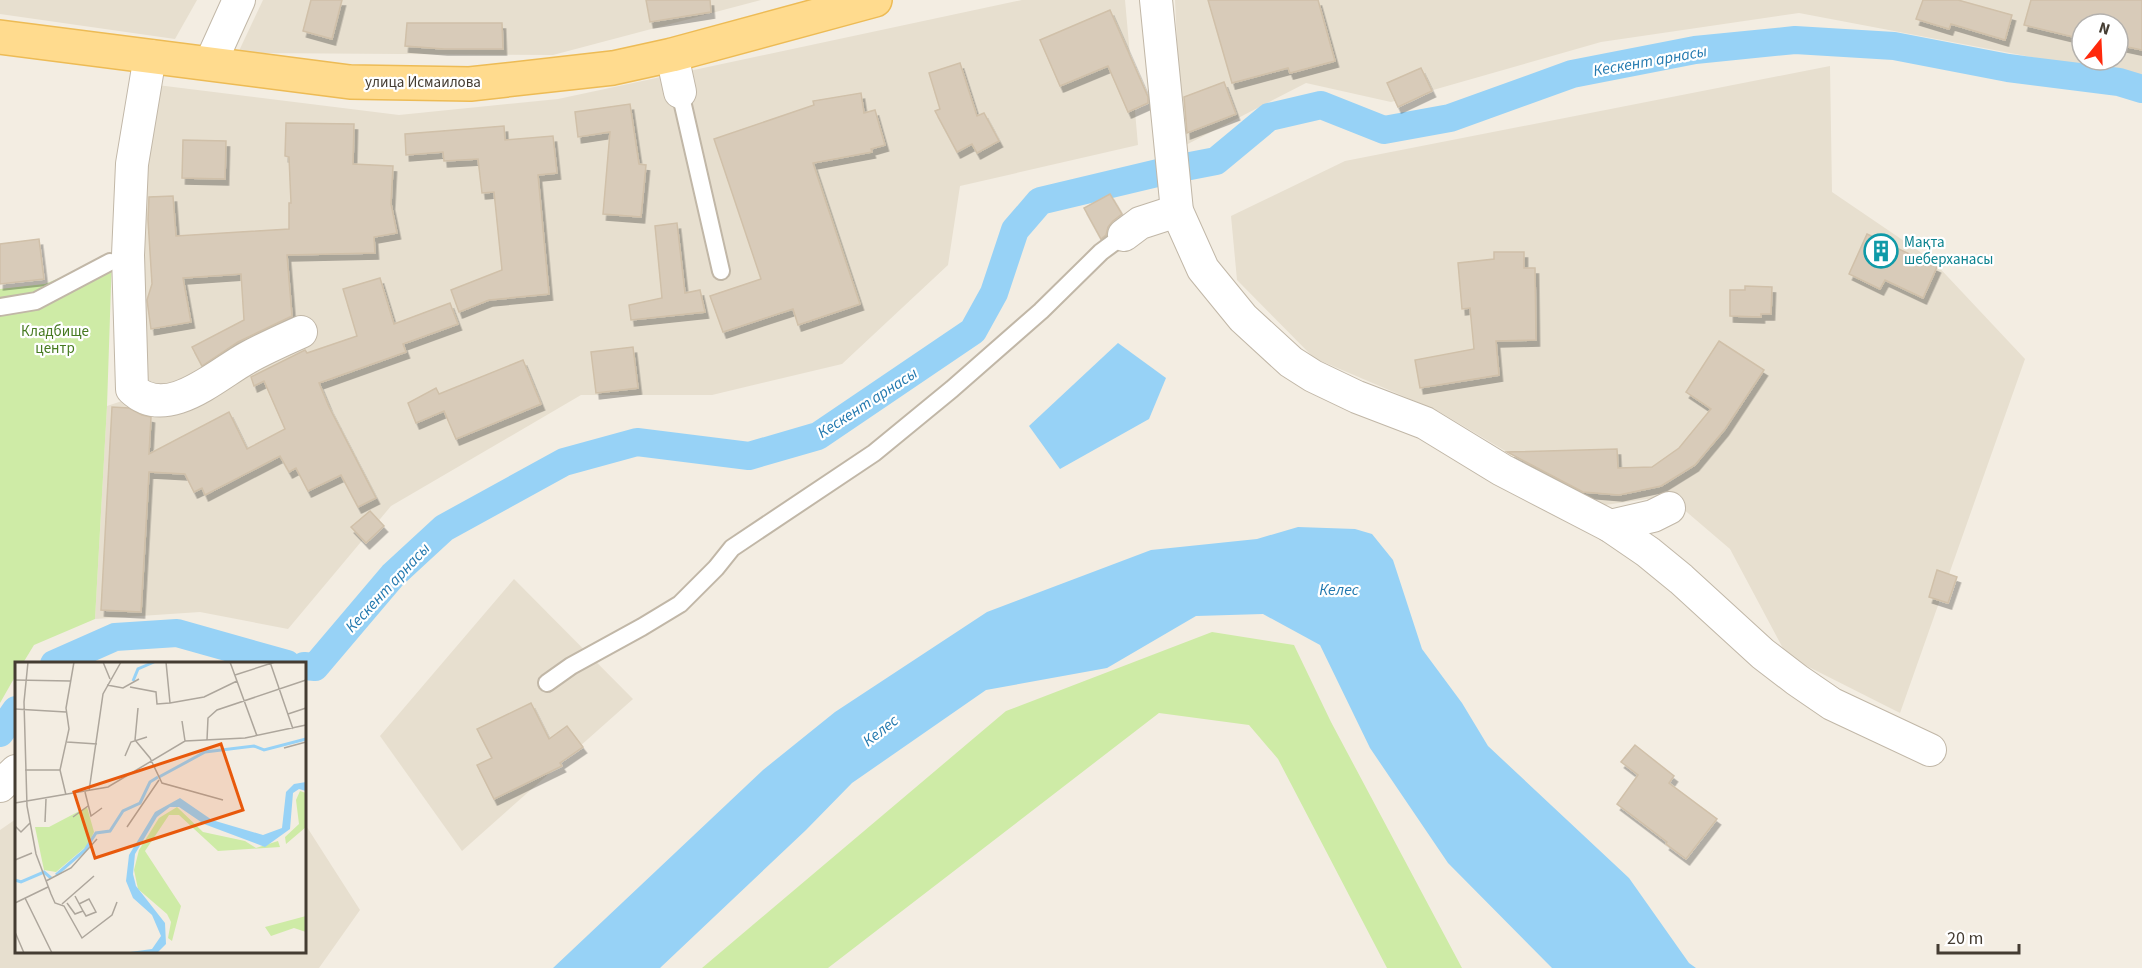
<svg xmlns="http://www.w3.org/2000/svg" width="2142" height="968" font-family="'Source Sans 3',sans-serif">
<style>
.residential{fill:#e7dfcf;fill-rule:evenodd}
.green{fill:#ceeba6}
.water{fill:#97d2f6}
.lines{fill:none;stroke-linecap:round;stroke-linejoin:round}
.canal{stroke:#97d2f6;stroke-width:28}
.building{fill:#d8cbb9;stroke:#d0c0a9;stroke-width:1.5;filter:url(#shadow)}
.service-casing{stroke:#c1b7a7;stroke-width:20}
.minor-casing{stroke:#c1b7a7;stroke-width:34}
.primary-casing{stroke:#edbb55;stroke-width:36}
.service{stroke:#fff;stroke-width:16}
.minor{stroke:#fff;stroke-width:32}
.primary{stroke:#ffdb8e;stroke-width:33}
.labels{text-anchor:middle;stroke-width:4.5;stroke-linejoin:round;paint-order:stroke}
.street-label{font-size:15px;fill:#443c32;stroke:#fff}
.culture-label{font-size:15px;fill:#0d838f;stroke:#fff;text-anchor:start}
.park-label{font-size:15px;fill:#467a21;stroke:#fff}
.water-label{font-size:16px;font-style:italic;fill:#2379af;stroke:#fff}
.inset-river{fill:none;stroke:#97d2f6;stroke-width:3}
.inset-road{fill:none;stroke:#ada69c;stroke-width:1.5}
.view{fill:#e8590c;fill-opacity:0.15;stroke:#e8590c;stroke-width:3}
.inset-edge{fill:none;stroke:#443c32;stroke-width:3}
</style>
<defs>
<filter id="shadow"><feDropShadow dx="3.5" dy="6" stdDeviation="0" flood-color="#0004"/></filter>
</defs>
<rect width="100%" height="100%" fill="#f3ede2"/>
<g class="residential">
<path d="M0,0H197L175,39L0,14Z"/>
<path d="M263,0H761L553,55L238,53Z"/>
<path d="M1022,0H1125L1138,145L960,186L948,265L842,364L712,395H581L391,506L288,629L200,612L95,619L107,406L143,394L141,83L399,115L558,99Z"/>
<path d="M1175,0H2142V78L1799,13L1601,42L1391,102L1306,83L1182,147ZM2082,24H2118V60H2082Z"/>
<path d="M1830,66L1832,192L1932,260L2025,359L1900,713L1787,656L1730,549L1668,496L1598,506L1438,411L1314,358L1237,280L1231,216L1345,161Z"/>
<path d="M514,579L633,699L462,851L380,736Z"/>
<path d="M16,819V952H304L305,824L360,910L319,968H0V830Z"/>
</g>
<g class="green">
<path d="M112,256L107,406L95,619L34,645L23,663L16,664V675L0,703V289L45,284Z"/>
<path d="M1212,632L1294,645L1331,722L1462,968H1387L1278,759L1249,725L1159,713L828,968H702L1006,711Z"/>
</g>
<g class="water">
<path d="M1118,343L1166,378L1149,419L1060,469L1029,426Z"/>
<path d="M1298,527L1355,529L1372,534L1393,560L1422,649L1462,703L1488,746L1629,878L1689,963L1696,968H1552L1448,863L1370,748L1320,645L1263,614L1196,616L1107,668L986,690L852,783L806,830L660,968H553L763,770L835,712L987,612L1151,550L1257,539Z"/>
</g>
<g class="lines">
<g class="canal">
<path d="M1185,167L1216,161L1269,117L1321,105L1384,130L1450,118L1572,74L1695,50L1795,40L1894,46L2008,68L2119,82L2142,89"/>
<path d="M54,664L115,637L177,633L287,664"/>
<path d="M304,666L315,667L393,575L444,528L564,462L637,442L749,456L818,436L973,331L994,293L1015,230L1040,201L1166,171"/>
<path d="M0,733L16,710"/>
</g>
</g>
<g class="building">
<path d="M311,0H342L332,39L303,31Z"/>
<path d="M646,0H710L711,12L650,22Z"/>
<path d="M1208,0H1318L1335,61L1290,73L1288,68L1232,83Z"/>
<path d="M1923,0H1958L2012,15L2005,40L1951,24L1949,29L1916,19Z"/>
<path d="M2031,0H2142V50L2118,45V24H2082V39L2024,25Z"/>
<path d="M1110,10L1148,97V103L1128,112L1108,66L1060,86L1040,40Z"/>
<path d="M407,23H502L503,49H444L405,46Z"/>
<path d="M960,63L977,116L984,113L999,141L977,153L972,144L957,152L935,111L940,109L929,73Z"/>
<path d="M1421,68L1432,91L1398,107L1387,83Z"/>
<path d="M1224,82L1236,114L1187,133L1184,97Z"/>
<path d="M861,93L864,113L875,110L885,145L871,149L872,152L813,163L860,304L798,325L793,309L723,332L710,296L761,279L714,139L814,105L813,101Z"/>
<path d="M630,104L639,164L646,165L641,217L603,214L610,132L578,137L575,112Z"/>
<path d="M286,123L354,124L353,164L393,166L391,204L397,233L374,237L375,253L287,255L292,316L238,342L202,366L192,347L244,320L241,274L183,278L191,322L151,329L147,300L152,284L148,220L149,197L173,196L176,236L289,229V203H291L289,157L285,156Z"/>
<path d="M504,126L505,140L553,136L557,173L538,175L549,294L489,300L459,312L451,290L502,270L494,192L482,193L478,159L444,161L443,152L406,155L405,134Z"/>
<path d="M183,140L226,141L225,179L182,178Z"/>
<path d="M1110,194L1122,214L1113,221L1108,227L1106,235L1101,239L1084,208Z"/>
<path d="M677,223L685,293L700,290L705,312L631,320L629,305L662,298L655,226Z"/>
<path d="M1867,234L1937,267L1923,298L1885,280L1880,289L1849,274Z"/>
<path d="M39,239L44,279L0,284V244Z"/>
<path d="M1494,252H1524V268H1535L1536,340L1496,341L1499,375L1420,388L1415,360L1474,349L1470,308L1462,309L1458,263L1494,259Z"/>
<path d="M380,278L394,324L450,303L458,324L403,344L406,352L319,383L329,407L376,498L358,507L341,475L308,491L296,468L289,472L280,456L205,495L202,488L194,492L185,474L149,472L141,612L101,610L112,407L129,408L142,415L151,417L149,454L229,412L247,449L285,429L264,381L254,386L251,377L305,350L307,353L357,336L343,289Z"/>
<path d="M1745,286L1772,287L1771,314H1761V317L1730,316V290H1745Z"/>
<path d="M1719,341L1764,370L1725,429L1695,465L1661,486L1619,495L1583,492L1507,452L1617,449L1618,468L1652,467L1679,448L1711,409L1686,392Z"/>
<path d="M633,347L638,388L596,393L591,352Z"/>
<path d="M523,360L541,404L456,439L444,411L416,423L408,403L436,388L439,394Z"/>
<path d="M370,511L384,526L366,543L351,527Z"/>
<path d="M1937,570L1957,577L1948,603L1929,597Z"/>
<path d="M531,703L549,739L567,726L583,747L560,763L562,766L494,799L477,765L492,758L477,729Z"/>
<path d="M1635,745L1674,776L1669,783L1717,819L1686,859L1666,844L1667,842L1617,804L1638,775L1621,762Z"/>
</g>
<g class="lines">
<defs>
<g id="service">
<path d="M680,92L721,271"/>
<path d="M0,307L36,301L110,262"/>
<path d="M547,683L571,666L642,627L680,604L716,568L732,548L874,453L952,389L1041,311L1101,252L1124,235"/>
</g>
<g id="minor">
<path d="M1156,0L1177,211L1203,269L1243,318L1291,362L1313,376L1357,397L1425,423L1502,470L1610,526L1648,552L1681,579L1763,654L1797,680L1832,704L1930,750"/>
<path d="M672,55L680,92"/>
<path d="M150,56L132,164L128,255L132,389C167,422 216,375 247,358C265,348 283,340 301,332"/>
<path d="M210,64L239,0"/>
<path d="M1124,235L1140,223L1177,211"/>
<path d="M1610,526L1653,516L1669,508"/>
<path d="M0,786L16,771"/>
</g>
<path id="primary" d="M0,37L350,82L470,84L613,68L672,55L875,0"/>
</defs>
<use href="#service" class="service-casing"/>
<use href="#minor" class="minor-casing"/>
<use href="#primary" class="primary-casing"/>
<use href="#service" class="service"/>
<use href="#minor" class="minor"/>
<use href="#primary" class="primary"/>
</g>
<defs>
<symbol id="building-ring" viewBox="-11 -11 22 22"><circle r="9.5" fill="#fff" stroke="#0f9aa8" stroke-width="1.5"/><path d="M-4-6H4V6H1V3H-1V6H-4ZM-2.5-4.3h1.7v1.8h-1.7ZM.8-4.3h1.7v1.8H.8ZM-2.5-1h1.7V.8h-1.7ZM.8-1h1.7V.8H.8Z" fill="#0f9aa8"/></symbol>
</defs>
<g fill-rule="evenodd">
<use href="#building-ring" x="1862" y="232" width="38" height="38"/>
</g>
<g class="labels">
<g class="street-label">
<text x="423" y="87">улица Исмаилова</text>
</g>
<g class="culture-label">
<text x="1904" y="247">Мақта<tspan x="1904" dy="17">шеберханасы</tspan></text>
</g>
<g class="park-label">
<text x="55" y="336">Кладбище<tspan x="55" dy="17">центр</tspan></text>
</g>
<g class="water-label">
<text transform="translate(1650 60) rotate(-10)" y="6">Кескент арнасы</text>
<text transform="translate(867 402) rotate(-33)" y="6">Кескент арнасы</text>
<text transform="translate(387 587) rotate(-47)" y="6">Кескент арнасы</text>
<text x="1339" y="595">Келес</text>
<text transform="translate(880 730) rotate(-38)" y="6">Келес</text>
</g>
</g>
<g transform="translate(15 662)">
<rect width="291" height="291" fill="#f3ede2"/>
<path d="M285,129L291,131V165L271,182L270,175L284,162L281,138ZM72,145L79,170L73,183L41,210L29,208L20,165H34ZM162,145L188,170L230,179L241,186L263,179L265,185L203,189L164,153H154L130,189L166,244L157,279L153,276L156,260L152,252L123,227L119,208L124,188L144,156ZM291,254V270L279,266L256,274L250,265Z" fill="#ceeba6"/>
<path d="M291,120V129L284,127L278,131L275,167L250,185L189,162L164,145H155L142,155L120,192L118,212L121,224L150,261L151,282L142,291H108L137,287L146,274L137,253L118,236L111,219L114,193L140,150L165,136L197,158L248,173L267,166L271,130L279,122Z" fill="#97d2f6"/>
<path class="inset-river" d="M118,19L123,7L139,0M144,115L190,90L239,84L249,88L291,77M41,213L70,188L81,171L95,169L108,149L125,141L135,120L143,115M0,218L6,220L29,210L36,216"/>
<path class="inset-road" d="M13,0L9,40L12,144L21,192L36,232L40,241L49,244L67,276L97,253L102,240M88,0L95,17M151,0L155,41M215,0L242,74M255,0L278,67M220,13L260,0M0,18L55,19M92,23L108,26L124,17M115,25L141,30L142,42L155,41L189,35L222,19M123,46L120,78L135,96L147,121L208,138M0,47L51,50M273,52L291,46M167,59L170,79M192,78L193,56L202,48L291,18M52,80L82,82M269,86L291,80M110,94L116,80L132,75M10,108H45M74,129L88,32L106,0M70,130L76,154L87,146M51,133L45,108L54,67L51,46L59,0M0,141L93,125L170,79L230,76L291,63M58,155L73,144M30,160L31,137M0,164L6,170L15,161M112,165L144,118M0,198L17,191M31,219L56,206L82,177M60,234L68,249L71,254L81,250L74,237L64,242M10,236L37,291M0,241L33,225M52,241L60,252L68,249M47,242L79,214M0,270L9,291"/>
<path class="view" d="M206,82L228,148L80,196L59,130Z"/>
<rect width="291" height="291" class="inset-edge"/>
</g>
<g transform="translate(2100 42) rotate(18)"><circle r="28" fill="#ffffff" stroke="#b4b1ad" stroke-width="1.5"/>
<path d="M0-4.5L10 22L0 15L-10 22Z" fill="#ff290c"/>
<text y="-9" font-size="16" font-weight="bold" text-anchor="middle" fill="#443c32">N</text>
</g>
<path d="M1938 944v9h81v-9" fill="none" stroke="#443c32" stroke-width="3"/>
<text x="1947" y="944" font-size="18" fill="#443c32" stroke="#ffffff" stroke-width="4.5" paint-order="stroke">20 m</text>
</svg>
